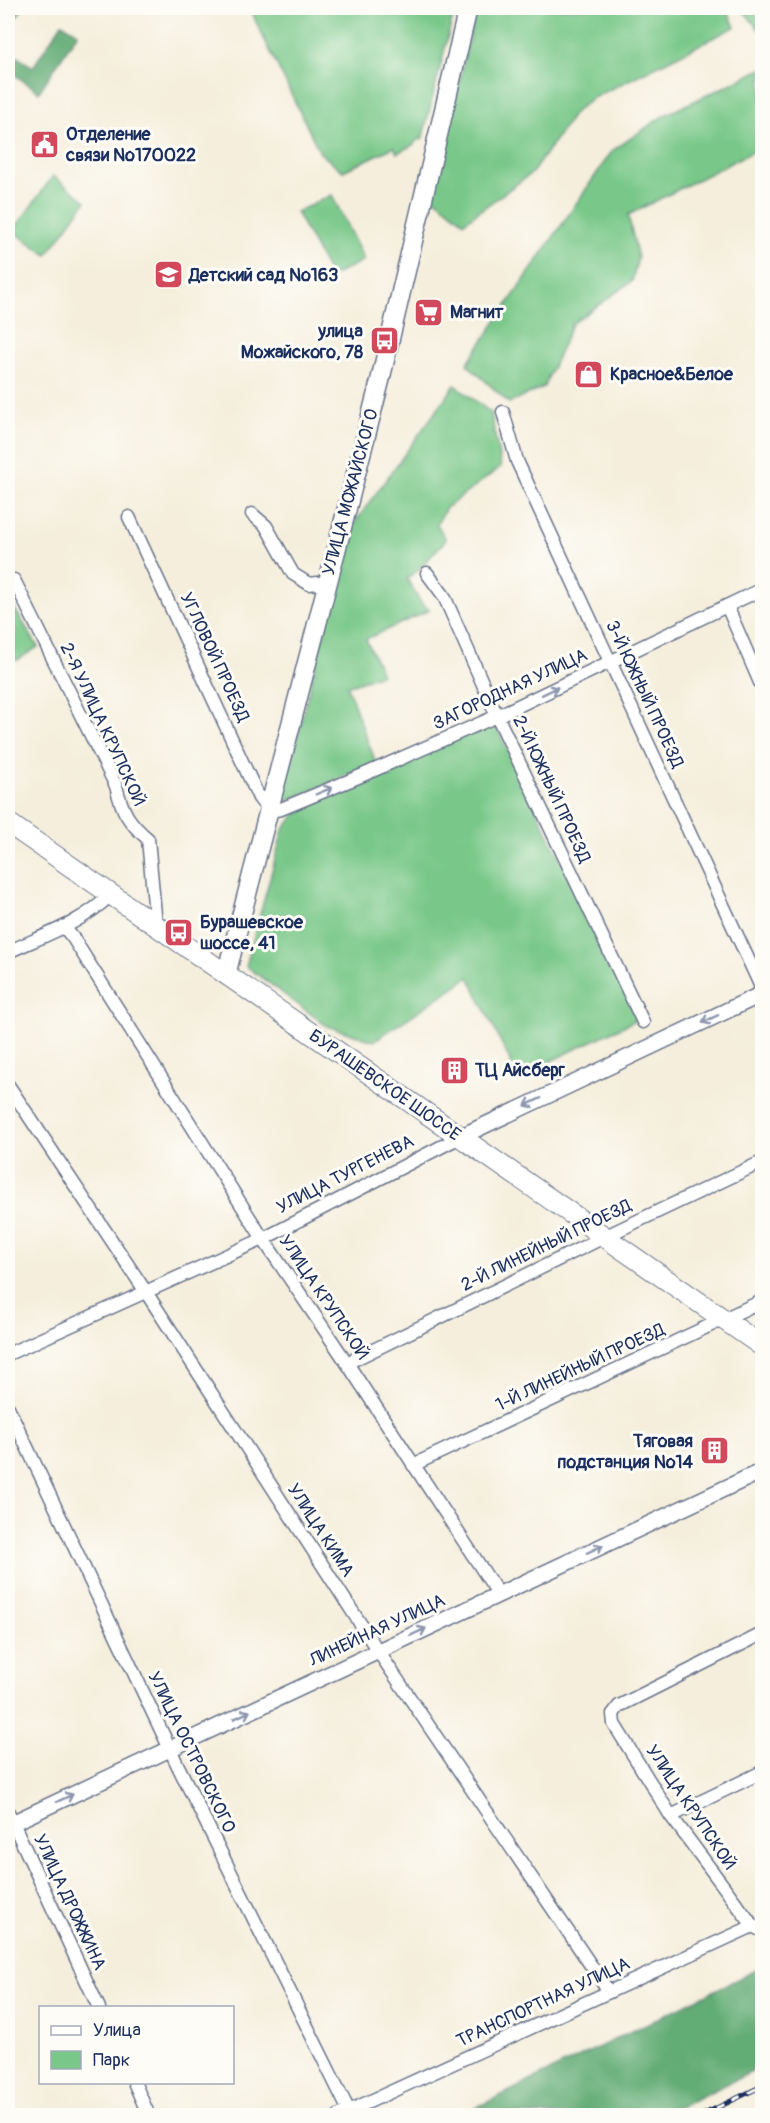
<svg xmlns="http://www.w3.org/2000/svg" width="770" height="2123" font-family="Pangolin,sans-serif">
<style>
.green{fill:#79c889;stroke:#4a7c74;stroke-width:1.5}
.forest{fill:#62ac75;stroke:#3e6e6a;stroke-width:1.5}
.lines{fill:none;stroke-linecap:round;stroke-linejoin:round}
.minor-casing{stroke:#67728a;stroke-width:15}
.tertiary-casing{stroke:#67728a;stroke-width:18}
.secondary-casing{stroke:#67728a;stroke-width:21}
.primary-casing{stroke:#67728a;stroke-width:22}
.minor{stroke:#fff;stroke-width:12}
.tertiary{stroke:#fff;stroke-width:15}
.secondary{stroke:#fff;stroke-width:18}
.primary{stroke:#fff;stroke-width:20}
.rail-casing{stroke:#1b2f5e;stroke-width:5}
.rail{stroke:#fdfcf7;stroke-width:3;stroke-dasharray:9;stroke-linecap:butt}
.oneway{stroke:#8d97ae}
.labels{text-anchor:middle;stroke-width:6;stroke-linejoin:round;paint-order:stroke}
.poi-label{font-size:18px;font-weight:bold;fill:#1b2f5e;stroke:#fdfcf7;text-anchor:start}
.street-label{font-size:18px;fill:#1b2f5e;stroke:#fdfcf7}
</style>
<rect width="100%" height="100%" fill="#fdfcf7"/>
<filter id="ink" filterUnits="userSpaceOnUse"><feTurbulence type="fractalNoise" baseFrequency=".0167" numOctaves="2"/><feDisplacementMap in="SourceGraphic" scale="12" xChannelSelector="R" yChannelSelector="G"/><feConvolveMatrix kernelMatrix="1 2 1 2 8 2 1 2 1" color-interpolation-filters="sRGB"/></filter>
<filter id="wash" filterUnits="userSpaceOnUse"><feTurbulence type="fractalNoise" baseFrequency=".008" numOctaves="4" result="noise"/><feDisplacementMap in="SourceGraphic" scale="24" xChannelSelector="R" yChannelSelector="G"/><feGaussianBlur stdDeviation="1.35" result="paint"/><feColorMatrix in="noise" values="0 0 0 0 0 0 0 0 0 0 0 0 0 0 0 0 0 1.4 0 .05"/><feComposite in="paint" operator="in"/></filter>
<g filter="url(#wash)">
<rect width="100%" height="100%" fill="#f5eedc"/>
<g class="green">
<path d="M254,8H455L422,140L418,139L413,145L397,153L394,147L343,171L320,153L256,22L251,9Z"/>
<path d="M476,8H726L735,27L591,99L575,112L532,173L464,222L433,197Z"/>
<path d="M741,8H762V33Z"/>
<path d="M762,69V147L628,215L638,258L632,281L572,324L544,387L509,403L467,364L612,151L663,116Z"/>
<path d="M53,176L86,201L47,255L13,231Z"/>
<path d="M332,195L364,260L331,277L296,212Z"/>
<path d="M455,385L491,413L501,467L446,508L437,524L446,540L417,571L407,579L421,603L430,610L366,639L382,674L347,686L376,763L282,803L281,800L350,529Z"/>
<path d="M13,606L38,647L16,661L8,648V609Z"/>
<path d="M494,722L638,1019L518,1077L469,977L374,1041L327,1026L246,966L283,830L299,810Z"/>
</g>
<g class="forest">
<path d="M8,8H23L11,25L8,22Z"/>
<path d="M62,23L78,33L39,92L8,70V51L33,67Z"/>
<path d="M762,1967V2067L663,2115H461Z"/>
</g>
</g>
<g filter="url(#ink)">
<g class="lines">
<defs>
<g id="minor">
<path d="M503,412L517,461L762,989"/>
<path d="M252,514L266,526L293,574L309,584L327,582"/>
<path d="M129,517L259,798L269,811L281,809L363,775L497,716L762,589"/>
<path d="M427,573L444,596L497,716L643,1022"/>
<path d="M14,580L116,786C122,811 128,822 148,839L156,925"/>
<path d="M727,606L762,687"/>
<path d="M64,927L73,938L263,1239L347,1363L499,1595"/>
<path d="M8,952C42,936 83,923 110,895"/>
<path d="M8,1085L146,1292L378,1651L609,1992"/>
<path d="M8,1354L263,1239L460,1137"/>
<path d="M347,1363L604,1237L762,1162"/>
<path d="M8,1407L178,1766L349,2111"/>
<path d="M413,1465L762,1301"/>
<path d="M8,1812L99,2008"/>
<path d="M671,1816L762,1772"/>
<path d="M753,1926L671,1816L614,1724L613,1714L619,1706L762,1634"/>
<path d="M134,2082L149,2116"/>
<path d="M338,2116L753,1926L762,1931"/>
</g>
<g id="tertiary">
<path d="M460,1137L762,994"/>
<path d="M8,1825L762,1471"/>
</g>
<path id="secondary" d="M226,975L380,381L468,8"/>
<path id="primary" d="M8,823L762,1346"/>
</defs>
<use href="#minor" class="minor-casing"/>
<use href="#tertiary" class="tertiary-casing"/>
<use href="#secondary" class="secondary-casing"/>
<use href="#primary" class="primary-casing"/>
<use href="#minor" class="minor"/>
<use href="#tertiary" class="tertiary"/>
<use href="#secondary" class="secondary"/>
<use href="#primary" class="primary"/>
<defs>
<path id="rail" d="M700,2116L762,2086"/>
</defs>
<use href="#rail" class="rail-casing"/>
<use href="#rail" class="rail"/>
</g>
<defs><path id="oneway-shaft" d="M-6 0H5M1.5-3L5.5 0L1.5 3" fill="none" stroke-width="1.6" stroke-linecap="round" stroke-linejoin="round" transform="scale(1.5)"/></defs>
<g class="oneway">
<use href="#oneway-shaft" transform="translate(550 691) rotate(-26)"/>
<use href="#oneway-shaft" transform="translate(324 791) rotate(-22)"/>
<use href="#oneway-shaft" transform="translate(710 1019) rotate(155)"/>
<use href="#oneway-shaft" transform="translate(533 1102) rotate(155)"/>
<use href="#oneway-shaft" transform="translate(595 1549) rotate(-25)"/>
<use href="#oneway-shaft" transform="translate(418 1632) rotate(-25)"/>
<use href="#oneway-shaft" transform="translate(242 1715) rotate(-25)"/>
<use href="#oneway-shaft" transform="translate(65 1798) rotate(-25)"/>
</g>
</g>
<defs>
<symbol id="civic-square" viewBox="-11 -11 22 22"><rect x="-9" y="-9" width="18" height="18" rx="4" fill="#d1495b" stroke="#fdfcf7"/><path d="M-.6-6.5H3V-4.5H.6V-3L4-1V1h2V6H-6V1h2V-1L-.6-3ZM-1.2 2.5V6h2.4V2.5Z" fill="#fff"/></symbol>
<symbol id="school-square" viewBox="-11 -11 22 22"><rect x="-9" y="-9" width="18" height="18" rx="4" fill="#d1495b" stroke="#fdfcf7"/><path d="M0-5L7-2L0 1L-7-2ZM-4 1L0 2.5L4 1V4Q0 6-4 4Z" fill="#fff"/></symbol>
<symbol id="supermarket-square" viewBox="-11 -11 22 22"><rect x="-9" y="-9" width="18" height="18" rx="4" fill="#d1495b" stroke="#fdfcf7"/><path d="M-6-5.5h2.5l.6 2H6L4.5 2H-2.5L-4.4-4H-6ZM-1.5 3.2a1.3 1.3 0 1 0 .1 0ZM3 3.2a1.3 1.3 0 1 0 .1 0Z" fill="#fff"/></symbol>
<symbol id="bus-square" viewBox="-11 -11 22 22"><rect x="-9" y="-9" width="18" height="18" rx="4" fill="#d1495b" stroke="#fdfcf7"/><path d="M-5-6H5V4H4V6H2V4H-2V6H-4V4H-5ZM-3.5-4V0h7V-4ZM-3.5 1.2v1.5H-2V1.2ZM2 1.2v1.5H3.5V1.2Z" fill="#fff"/></symbol>
<symbol id="shop-square" viewBox="-11 -11 22 22"><rect x="-9" y="-9" width="18" height="18" rx="4" fill="#d1495b" stroke="#fdfcf7"/><path d="M-5-2.5h2.3a2.7 3.5 0 0 1 5.4 0H5L5.5 6h-11ZM-1.5-2.5h3a1.5 2.3 0 0 0-3 0Z" fill="#fff"/></symbol>
<symbol id="building-square" viewBox="-11 -11 22 22"><rect x="-9" y="-9" width="18" height="18" rx="4" fill="#d1495b" stroke="#fdfcf7"/><path d="M-4-6H4V6H1V3H-1V6H-4ZM-2.5-4.3h1.7v1.8h-1.7ZM.8-4.3h1.7v1.8H.8ZM-2.5-1h1.7V.8h-1.7ZM.8-1h1.7V.8H.8Z" fill="#fff"/></symbol>
</defs>
<g fill-rule="evenodd">
<use href="#civic-square" x="28" y="128" width="33" height="33"/>
<use href="#school-square" x="152" y="258" width="33" height="33"/>
<use href="#supermarket-square" x="412" y="296" width="33" height="33"/>
<use href="#bus-square" x="368" y="324" width="33" height="33"/>
<use href="#shop-square" x="572" y="358" width="33" height="33"/>
<use href="#bus-square" x="162" y="916" width="33" height="33"/>
<use href="#building-square" x="438" y="1054" width="33" height="33"/>
<use href="#building-square" x="698" y="1434" width="33" height="33"/>
</g>
<g class="labels">
<g class="poi-label">
<text x="66" y="140">Отделение<tspan x="66" dy="21">связи №170022</tspan></text>
<text x="189" y="281">Детский сад №163</text>
<text x="450" y="318">Магнит</text>
<text x="363" y="337" text-anchor="end">улица<tspan x="363" dy="21">Можайского, 78</tspan></text>
<text x="610" y="380">Красное&amp;Белое</text>
<text x="200" y="928">Бурашевское<tspan x="200" dy="21">шоссе, 41</tspan></text>
<text x="475" y="1076">ТЦ Айсберг</text>
<text x="693" y="1447" text-anchor="end">Тяговая<tspan x="693" dy="21">подстанция №14</tspan></text>
</g>
<g class="street-label">
<text transform="translate(350 492) rotate(-75)" y="6">УЛИЦА МОЖАЙСКОГО</text>
<text transform="translate(215 657) rotate(65)" y="6">УГЛОВОЙ ПРОЕЗД</text>
<text transform="translate(510 689) rotate(-25)" y="6">ЗАГОРОДНАЯ УЛИЦА</text>
<text transform="translate(645 694) rotate(65)" y="6">3-Й ЮЖНЫЙ ПРОЕЗД</text>
<text transform="translate(103 724) rotate(65)" y="6">2-Я УЛИЦА КРУПСКОЙ</text>
<text transform="translate(552 789) rotate(65)" y="6">2-Й ЮЖНЫЙ ПРОЕЗД</text>
<text transform="translate(385 1085) rotate(35)" y="6">БУРАШЕВСКОЕ ШОССЕ</text>
<text transform="translate(345 1174) rotate(-27)" y="6">УЛИЦА ТУРГЕНЕВА</text>
<text transform="translate(546 1245) rotate(-26)" y="6">2-Й ЛИНЕЙНЫЙ ПРОЕЗД</text>
<text transform="translate(324 1297) rotate(56)" y="6">УЛИЦА КРУПСКОЙ</text>
<text transform="translate(580 1367) rotate(-25)" y="6">1-Й ЛИНЕЙНЫЙ ПРОЕЗД</text>
<text transform="translate(321 1530) rotate(57)" y="6">УЛИЦА КИМА</text>
<text transform="translate(377 1630) rotate(-25)" y="6">ЛИНЕЙНАЯ УЛИЦА</text>
<text transform="translate(192 1752) rotate(64)" y="6">УЛИЦА ОСТРОВСКОГО</text>
<text transform="translate(691 1807) rotate(56)" y="6">УЛИЦА КРУПСКОЙ</text>
<text transform="translate(70 1902) rotate(65)" y="6">УЛИЦА ДРОЖЖИНА</text>
<text transform="translate(543 2002) rotate(-25)" y="6">ТРАНСПОРТНАЯ УЛИЦА</text>
</g>
</g>
<rect width="770" height="2123" fill="none" stroke="#fdfcf7" stroke-width="30"/>
<rect x="39" y="2006" width="195" height="78" fill="#fdfcf7" stroke="#a3aaba" stroke-width="1.5"/>
<rect x="51" y="2026" width="30" height="9" fill="#ffffff" stroke="#a3aaba" stroke-width="1.5"/>
<text x="93" y="2036" font-size="18" fill="#1b2f5e">Улица</text>
<rect x="51" y="2051" width="30" height="18" fill="#79c889" stroke="#a3aaba" stroke-width="1.5"/>
<text x="93" y="2066" font-size="18" fill="#1b2f5e">Парк</text>
</svg>
